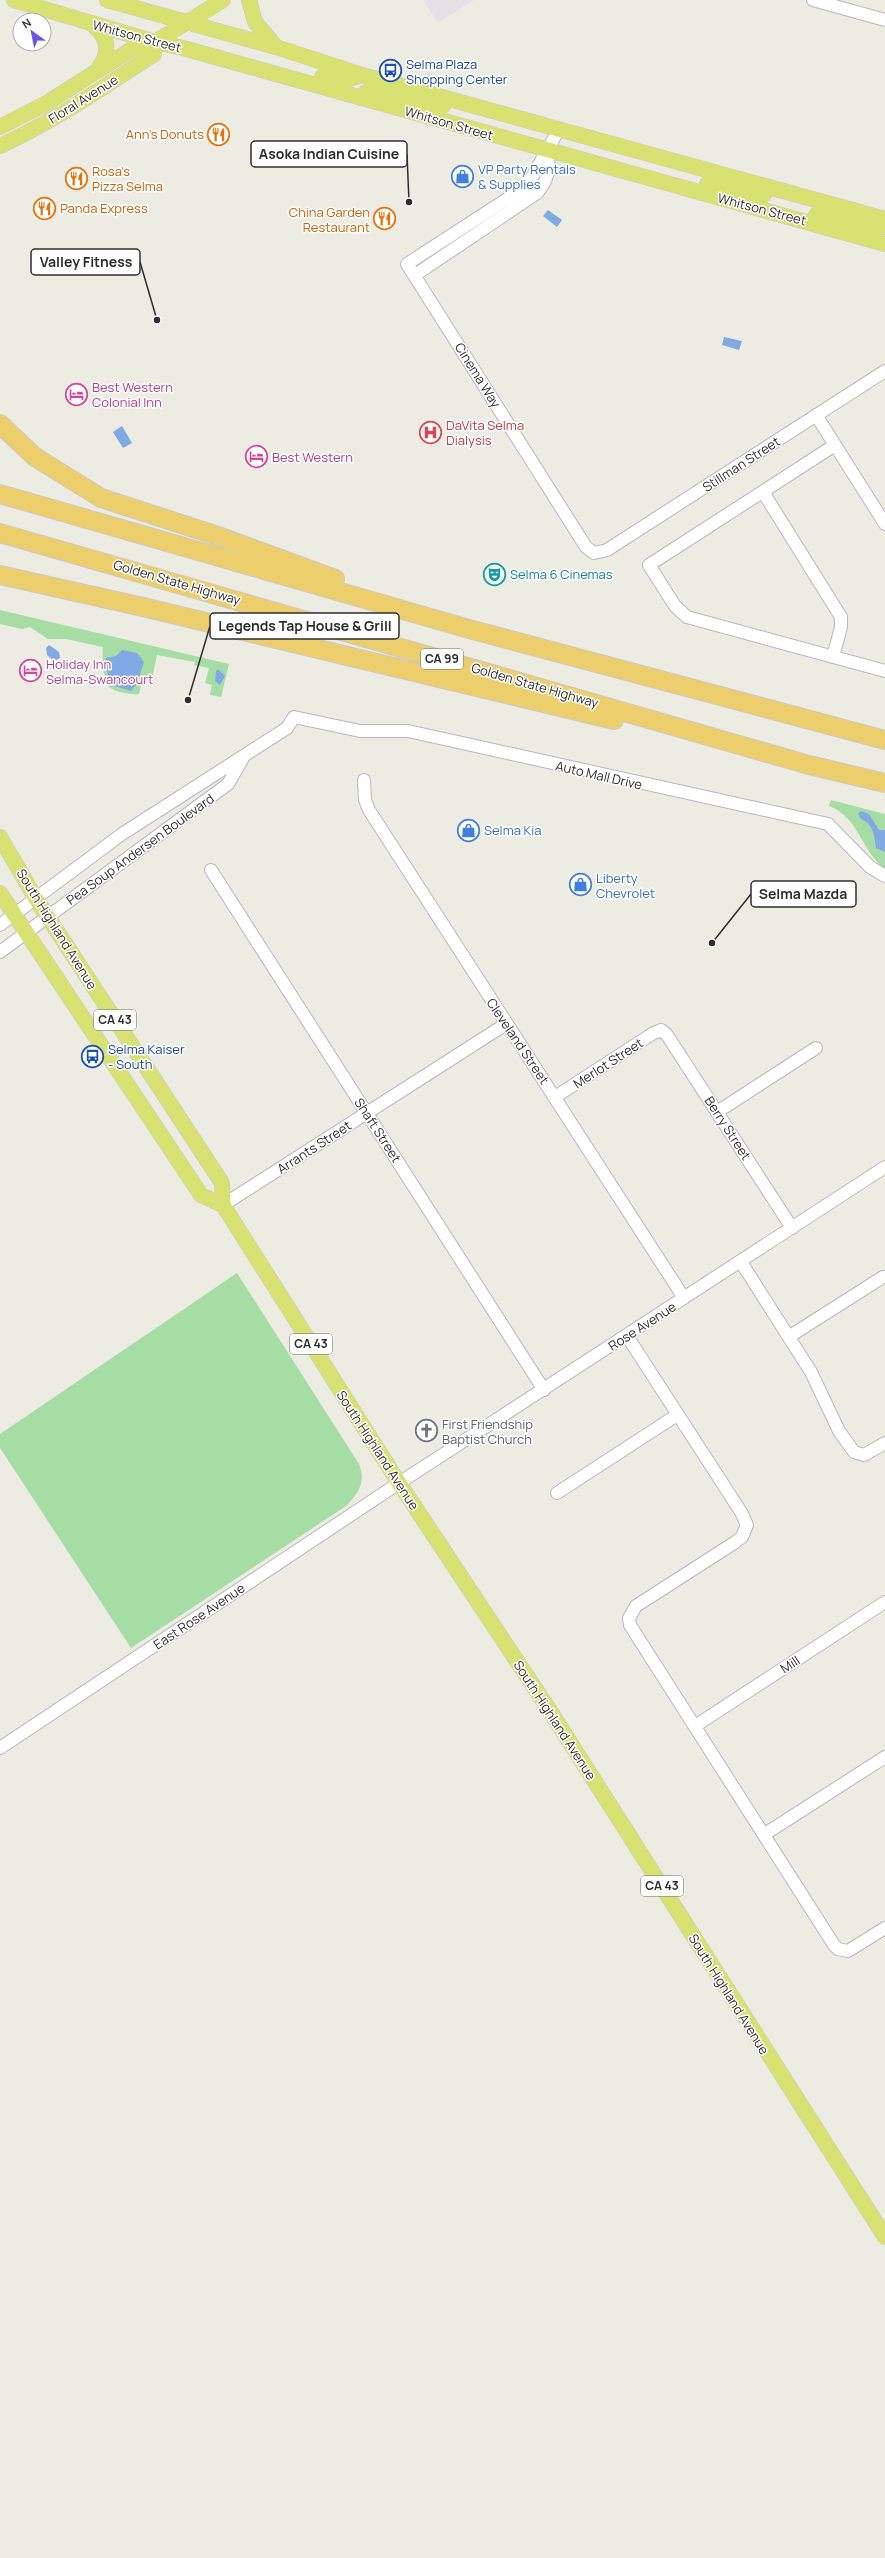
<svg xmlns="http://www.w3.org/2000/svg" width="885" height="2558" font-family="Manrope,sans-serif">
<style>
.industrial{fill:#e5e1e7}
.green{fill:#a6dda5}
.water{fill:#81a9e3}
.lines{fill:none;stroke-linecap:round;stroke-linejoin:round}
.minor-casing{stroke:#b7b5c0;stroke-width:14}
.major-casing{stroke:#c9c9c9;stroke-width:16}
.highway-casing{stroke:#c9c9c9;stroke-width:20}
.minor{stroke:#fff;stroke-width:12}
.major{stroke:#d8e272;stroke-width:15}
.highway{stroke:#edce6d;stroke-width:18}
.labels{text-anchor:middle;stroke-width:3;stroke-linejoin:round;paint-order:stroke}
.shield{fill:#fff;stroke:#6d6d6d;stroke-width:1}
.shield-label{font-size:12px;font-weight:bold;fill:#2e2e2e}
.street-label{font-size:13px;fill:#2e2e2e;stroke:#fff}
.transit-label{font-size:13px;fill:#164399;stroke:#fff;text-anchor:start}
.food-label{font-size:13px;fill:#c56008;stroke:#fff;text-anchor:end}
.shop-label{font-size:13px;fill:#366cbe;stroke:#fff;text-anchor:start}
.hotel-label{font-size:13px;fill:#b23c85;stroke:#fff;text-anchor:start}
.health-label{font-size:13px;fill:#be3a42;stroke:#fff;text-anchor:start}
.culture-label{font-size:13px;fill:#0d838f;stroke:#fff;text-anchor:start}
.worship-label{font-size:13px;fill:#5b616d;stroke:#fff;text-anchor:start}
.leader{fill:none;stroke:#2e2e2e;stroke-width:1.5}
.callout-dot{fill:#2e2e2e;stroke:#fff;stroke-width:1.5}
.callout{fill:#fff;stroke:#2e2e2e;stroke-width:1.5}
.callout-label{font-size:14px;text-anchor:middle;font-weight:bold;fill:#2e2e2e}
</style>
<rect width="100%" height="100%" fill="#edece2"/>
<path class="industrial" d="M423,0H474L438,23Z"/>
<g class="green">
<path d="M0,610L229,664L221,697L210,695L212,685L205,683L209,668L194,665L195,662L157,655L152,678L143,676L139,694C131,695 115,692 109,687C103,682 102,654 103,647L66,639H48L30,627L22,629L0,624Z"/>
<path d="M831,800L885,814V869C861,851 859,817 829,806Z"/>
<path d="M237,1273L359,1464C366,1482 359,1493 346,1506L131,1648L0,1448V1434Z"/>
</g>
<g class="water">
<path d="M548,210L562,220L557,227L543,216Z"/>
<path d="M724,337L742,341L739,350L722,345Z"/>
<path d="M122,426L132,443L123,448L113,432Z"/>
<path d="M49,645L59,652L60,658L54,661L47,655L46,648Z"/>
<path d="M122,650L137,653L144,662L137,684L131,691L111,685C109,681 105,662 106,658L116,656Z"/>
<path d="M218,669L225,676L220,685L215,681L216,671Z"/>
<path d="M861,811L869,814L879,830H885V852L876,848C874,836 874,824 861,819L858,814Z"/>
</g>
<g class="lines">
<defs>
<g id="minor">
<path d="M813,0L885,20"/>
<path d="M559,129L527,186L407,264L586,547L594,553L607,550L885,371"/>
<path d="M415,275L537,193C549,179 550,168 547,151"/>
<path d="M816,415L885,524"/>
<path d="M835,445L649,565L675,606L687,617L885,671"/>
<path d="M763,492L841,617V627L833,657"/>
<path d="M364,780L365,800L369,810L684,1298"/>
<path d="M211,870L544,1390"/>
<path d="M0,925L122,834L287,728L294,717L360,731H408L828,824L870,867L885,876"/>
<path d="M0,952L228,784L243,758"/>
<path d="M555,1097L652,1034L661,1030L667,1035L792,1228"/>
<path d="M717,1112L816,1048"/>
<path d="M223,1205L506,1024"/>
<path d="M741,1262L811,1372L839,1431L854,1452L864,1455L885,1443"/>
<path d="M627,1336L741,1512L747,1525L742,1537L734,1543L636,1606L629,1618L630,1625L834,1945L838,1949L848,1951L885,1928"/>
<path d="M790,1336L883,1277"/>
<path d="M557,1493L677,1415"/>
<path d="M695,1726L885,1602"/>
<path d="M0,1748L399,1483L885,1167"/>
<path d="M765,1834L885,1757"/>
</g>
<g id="major">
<path d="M14,0L155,42L183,48L885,244"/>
<path d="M107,0L276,47L362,75L885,219"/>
<path d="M249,0L255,22L276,47"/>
<path d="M92,24C109,38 111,52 98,69"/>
<path d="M322,77L339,82L362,75"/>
<path d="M361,98L366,92L375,89L443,106"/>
<path d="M0,127L45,104L132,49L155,42L223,0"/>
<path d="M0,146C54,121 104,87 154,54L155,42"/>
<path d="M707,184L761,198L769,187"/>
<path d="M811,223L817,214H822L871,227H885"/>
<path d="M0,837L36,899L222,1183L223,1205L399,1483L550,1711L885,2237"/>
<path d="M0,893L201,1195L223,1205"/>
</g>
<g id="highway">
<path d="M0,424L35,457L101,498L218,536L335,579"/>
<path d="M0,494L469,629L885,740"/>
<path d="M0,533L809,765L885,783"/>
<path d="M0,575L143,607L614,720"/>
</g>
</defs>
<use href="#minor" class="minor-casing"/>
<use href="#major" class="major-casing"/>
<use href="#highway" class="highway-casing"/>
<use href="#minor" class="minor"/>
<use href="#major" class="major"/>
<use href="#highway" class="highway"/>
</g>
<defs>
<symbol id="bus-ring" viewBox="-11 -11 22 22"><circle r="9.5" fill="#fff" stroke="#1a4fb4" stroke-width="1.5"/><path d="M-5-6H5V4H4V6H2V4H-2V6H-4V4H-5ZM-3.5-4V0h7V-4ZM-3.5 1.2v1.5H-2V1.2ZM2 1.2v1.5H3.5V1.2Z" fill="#1a4fb4"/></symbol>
<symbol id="restaurant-ring" viewBox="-11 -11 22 22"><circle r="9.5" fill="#fff" stroke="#e8710a" stroke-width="1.5"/><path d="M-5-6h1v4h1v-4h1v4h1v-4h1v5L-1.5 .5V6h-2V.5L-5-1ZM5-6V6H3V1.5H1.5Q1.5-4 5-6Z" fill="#e8710a"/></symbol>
<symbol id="shop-ring" viewBox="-11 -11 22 22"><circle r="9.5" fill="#fff" stroke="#3f7fe0" stroke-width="1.5"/><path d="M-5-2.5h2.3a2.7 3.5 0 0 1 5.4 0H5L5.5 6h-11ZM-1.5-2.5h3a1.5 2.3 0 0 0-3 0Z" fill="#3f7fe0"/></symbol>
<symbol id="hotel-ring" viewBox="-11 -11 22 22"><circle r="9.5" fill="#fff" stroke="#d1479c" stroke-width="1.5"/><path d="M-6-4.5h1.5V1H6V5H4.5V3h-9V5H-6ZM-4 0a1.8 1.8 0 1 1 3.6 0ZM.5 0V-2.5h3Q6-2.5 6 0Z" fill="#d1479c"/></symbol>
<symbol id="hospital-ring" viewBox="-11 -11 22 22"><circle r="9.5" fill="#fff" stroke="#e0444e" stroke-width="1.5"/><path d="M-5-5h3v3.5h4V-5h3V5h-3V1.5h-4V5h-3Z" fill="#e0444e"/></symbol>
<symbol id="theatre-ring" viewBox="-11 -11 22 22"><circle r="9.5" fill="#fff" stroke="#0f9aa8" stroke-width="1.5"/><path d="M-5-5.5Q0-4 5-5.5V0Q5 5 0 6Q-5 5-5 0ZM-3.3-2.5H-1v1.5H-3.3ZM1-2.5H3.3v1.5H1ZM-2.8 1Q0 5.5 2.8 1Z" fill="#0f9aa8"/></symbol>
<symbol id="church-ring" viewBox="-11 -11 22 22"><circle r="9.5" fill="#fff" stroke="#6b7280" stroke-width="1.5"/><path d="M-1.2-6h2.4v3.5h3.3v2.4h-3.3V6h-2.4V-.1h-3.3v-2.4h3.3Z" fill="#6b7280"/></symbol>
</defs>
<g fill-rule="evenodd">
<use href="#bus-ring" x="378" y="58" width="25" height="25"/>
<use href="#restaurant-ring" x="206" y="122" width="25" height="25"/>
<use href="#shop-ring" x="450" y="164" width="25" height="25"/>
<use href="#restaurant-ring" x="64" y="166" width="25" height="25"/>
<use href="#restaurant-ring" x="32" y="196" width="25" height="25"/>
<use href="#restaurant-ring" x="372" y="206" width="25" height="25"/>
<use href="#hotel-ring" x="64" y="382" width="25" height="25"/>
<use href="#hospital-ring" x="418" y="420" width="25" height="25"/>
<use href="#hotel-ring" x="244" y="444" width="25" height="25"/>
<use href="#theatre-ring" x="482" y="562" width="25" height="25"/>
<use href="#hotel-ring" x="18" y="658" width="25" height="25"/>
<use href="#shop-ring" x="456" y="818" width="25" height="25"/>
<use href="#shop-ring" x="568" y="872" width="25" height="25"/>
<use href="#bus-ring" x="80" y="1044" width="25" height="25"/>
<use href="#church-ring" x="414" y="1418" width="25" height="25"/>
</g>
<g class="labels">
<g class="shield">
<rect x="421" y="649" width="42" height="20" rx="3"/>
<rect x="94" y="1010" width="42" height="20" rx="3"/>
<rect x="290" y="1334" width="42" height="20" rx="3"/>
<rect x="641" y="1876" width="42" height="20" rx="3"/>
</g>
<g class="shield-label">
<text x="442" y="663">CA 99</text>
<text x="115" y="1024">CA 43</text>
<text x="311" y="1348">CA 43</text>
<text x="662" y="1890">CA 43</text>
</g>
<g class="street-label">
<text transform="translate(137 36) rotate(15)" y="5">Whitson Street</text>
<text transform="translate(83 99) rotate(-32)" y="5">Floral Avenue</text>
<text transform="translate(449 123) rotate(16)" y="5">Whitson Street</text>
<text transform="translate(762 209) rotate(15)" y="5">Whitson Street</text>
<text transform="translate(478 375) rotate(58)" y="5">Cinema Way</text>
<text transform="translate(741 464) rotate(-33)" y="5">Stillman Street</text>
<text transform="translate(177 582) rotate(16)" y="5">Golden State Highway</text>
<text transform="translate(535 685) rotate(16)" y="5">Golden State Highway</text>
<text transform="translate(599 775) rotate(13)" y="5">Auto Mall Drive</text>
<text transform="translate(140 849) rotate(-36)" y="5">Pea Soup Andersen Boulevard</text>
<text transform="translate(57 929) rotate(58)" y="5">South Highland Avenue</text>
<text transform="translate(518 1041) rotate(56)" y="5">Cleveland Street</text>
<text transform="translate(608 1063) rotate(-33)" y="5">Merlot Street</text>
<text transform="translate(728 1128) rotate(57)" y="5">Berry Street</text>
<text transform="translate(378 1130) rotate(57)" y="5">Shaft Street</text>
<text transform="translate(314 1147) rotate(-33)" y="5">Arrants Street</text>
<text transform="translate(642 1326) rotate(-33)" y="5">Rose Avenue</text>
<text transform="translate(378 1450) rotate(57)" y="5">South Highland Avenue</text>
<text transform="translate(199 1616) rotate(-34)" y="5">East Rose Avenue</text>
<text transform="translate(790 1664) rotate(-33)" y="5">Mill</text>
<text transform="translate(555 1720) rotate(57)" y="5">South Highland Avenue</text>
<text transform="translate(729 1994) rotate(58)" y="5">South Highland Avenue</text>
</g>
<g class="transit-label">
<text x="406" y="69">Selma Plaza<tspan x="406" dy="15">Shopping Center</tspan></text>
<text x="108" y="1054">Selma Kaiser<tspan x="108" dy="15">- South</tspan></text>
</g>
<g class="food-label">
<text x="204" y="139">Ann's Donuts</text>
<text x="92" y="176" text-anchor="start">Rosa's<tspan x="92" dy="15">Pizza Selma</tspan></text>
<text x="60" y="213" text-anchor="start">Panda Express</text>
<text x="370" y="217">China Garden<tspan x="370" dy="15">Restaurant</tspan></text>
</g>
<g class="shop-label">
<text x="478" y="174">VP Party Rentals<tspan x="478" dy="15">&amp; Supplies</tspan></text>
<text x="484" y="835">Selma Kia</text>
<text x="596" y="883">Liberty<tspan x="596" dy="15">Chevrolet</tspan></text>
</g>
<g class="hotel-label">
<text x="92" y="392">Best Western<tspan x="92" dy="15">Colonial Inn</tspan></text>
<text x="272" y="462">Best Western</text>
<text x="46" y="669">Holiday Inn<tspan x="46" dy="15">Selma-Swancourt</tspan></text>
</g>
<g class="health-label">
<text x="446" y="430">DaVita Selma<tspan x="446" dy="15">Dialysis</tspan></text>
</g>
<g class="culture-label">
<text x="510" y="579">Selma 6 Cinemas</text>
</g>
<g class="worship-label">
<text x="442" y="1429">First Friendship<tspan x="442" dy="15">Baptist Church</tspan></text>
</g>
</g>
<path class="leader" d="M409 202L407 154M157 320L140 262M188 700L210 626M712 943L751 894"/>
<g class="callout-dot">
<circle cx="409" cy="202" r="4"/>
<circle cx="157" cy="320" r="4"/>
<circle cx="188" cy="700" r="4"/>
<circle cx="712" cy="943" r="4"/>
</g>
<g class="callout">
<rect x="251" y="141" width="156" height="26" rx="4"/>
<rect x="31" y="249" width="109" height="26" rx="4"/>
<rect x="210" y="613" width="189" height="26" rx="4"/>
<rect x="751" y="881" width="105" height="26" rx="4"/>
</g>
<g class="callout-label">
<text x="329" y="159">Asoka Indian Cuisine</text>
<text x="86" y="267">Valley Fitness</text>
<text x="305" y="631">Legends Tap House &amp; Grill</text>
<text x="803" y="899">Selma Mazda</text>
</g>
<g transform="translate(32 32) rotate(327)"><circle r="19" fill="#ffffff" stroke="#ababab"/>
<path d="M0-3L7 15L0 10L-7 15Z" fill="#6955e7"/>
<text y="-6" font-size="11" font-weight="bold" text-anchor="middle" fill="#2e2e2e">N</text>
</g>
</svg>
